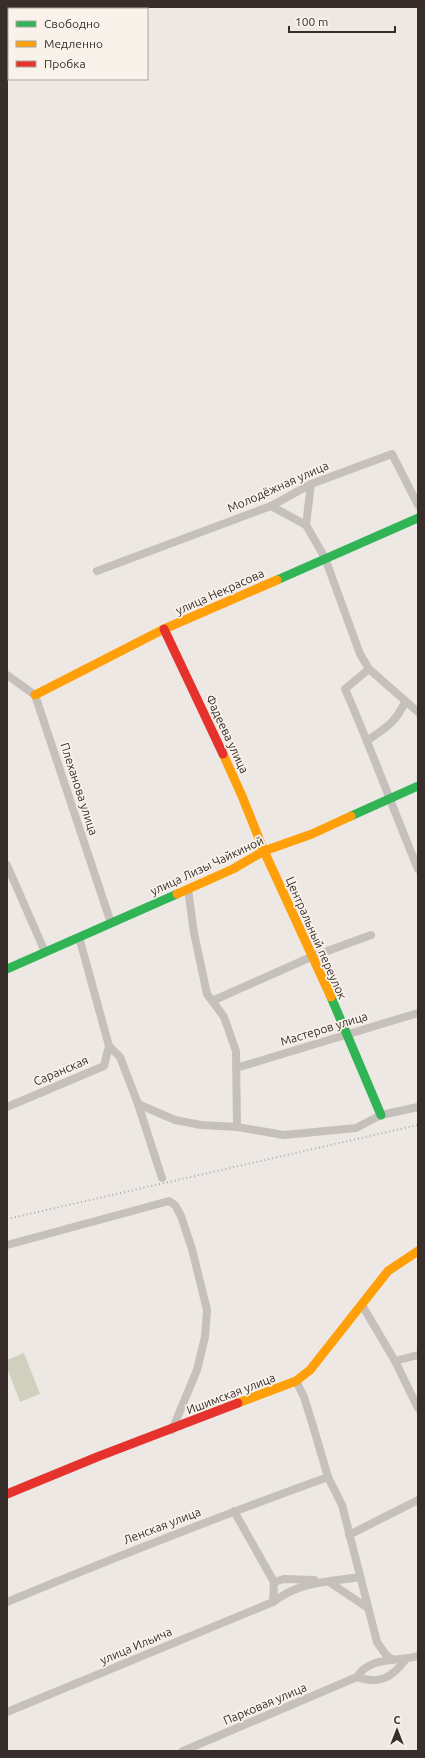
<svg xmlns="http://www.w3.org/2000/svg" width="425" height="1758" font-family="Ubuntu,sans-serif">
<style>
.green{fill:#cfd1be}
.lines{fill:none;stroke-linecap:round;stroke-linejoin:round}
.street{stroke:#c6c0bc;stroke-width:8}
.fast{stroke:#30b455;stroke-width:9}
.slow{stroke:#ff9f0a;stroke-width:9}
.jam{stroke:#e5322d;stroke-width:9}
.rail{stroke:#aea9a6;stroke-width:2;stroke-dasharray:1 3;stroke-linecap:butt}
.labels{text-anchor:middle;stroke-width:3.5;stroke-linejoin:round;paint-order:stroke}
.street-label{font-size:12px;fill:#372d2a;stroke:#f9f2eb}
</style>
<rect width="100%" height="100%" fill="#ede8e3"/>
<path class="green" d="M24,1353L40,1394L20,1402L7,1368V1360Z"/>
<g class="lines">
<g class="street">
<path d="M15,9L18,7"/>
<path d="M7,14L9,13"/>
<path d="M271,506L306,525L325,558L360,654L369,669L418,712"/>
<path d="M306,525L311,484"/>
<path d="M97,571L271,506L311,484L392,454L418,505"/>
<path d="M369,669L345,689C371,748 393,809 418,869"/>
<path d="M7,675L35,695L111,923"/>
<path d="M368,740C387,727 395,723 405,702"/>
<path d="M7,865L45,952"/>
<path d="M188,889L194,933L207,994L224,1017L236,1051L237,1127"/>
<path d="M79,937L109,1046L120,1057L138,1104L162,1178"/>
<path d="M212,1001L311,957L371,935"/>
<path d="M236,1068L418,1013"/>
<path d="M138,1104L175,1120L201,1125L237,1127L284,1135L356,1128L381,1115L418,1107"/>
<path d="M7,1107L104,1066L109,1046"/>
<path d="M7,1245L169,1201L175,1205L181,1216L192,1249L207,1310L205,1337L197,1370L172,1430"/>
<path d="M362,1305L395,1361L418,1408"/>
<path d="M395,1361L418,1355"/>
<path d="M296,1381L304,1397L313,1426L328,1477L342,1505L377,1642L386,1655L393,1660"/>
<path d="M234,1511L274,1582L273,1602"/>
<path d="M349,1535L418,1500"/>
<path d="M274,1582L284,1579L314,1580"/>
<path d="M329,1582L368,1608"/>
<path d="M7,1602C113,1558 220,1516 328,1477"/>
<path d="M357,1677C379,1685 392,1678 406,1659"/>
<path d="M7,1712L273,1602C300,1581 328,1582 360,1577"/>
<path d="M183,1751L357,1677C370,1656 397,1662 418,1656"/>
</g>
<g class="fast">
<path d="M277,580L418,518"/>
<path d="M351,816L418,786"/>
<path d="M7,969L177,894"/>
<path d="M331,997L381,1115"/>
</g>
<g class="slow">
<path d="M35,695L164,629L277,580"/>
<path d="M223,754L242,796L264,851L331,997"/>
<path d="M177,894L233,869L264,851L312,834L351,816"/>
<path d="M238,1403L296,1381L310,1370L388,1271L418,1251"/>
</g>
<g class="jam">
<path d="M164,629L223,754"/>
<path d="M7,1494L97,1457L238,1403"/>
</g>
<path class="rail" d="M7,1219L418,1125"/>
</g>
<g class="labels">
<g class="street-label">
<text transform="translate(278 487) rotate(-24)" y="4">Молодёжная улица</text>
<text transform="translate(220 592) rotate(-24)" y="4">улица Некрасова</text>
<text transform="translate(227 734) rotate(65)" y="4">Фадеева улица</text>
<text transform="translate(79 789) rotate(72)" y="4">Плеханова улица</text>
<text transform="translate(207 866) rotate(-25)" y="4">улица Лизы Чайкиной</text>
<text transform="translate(316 938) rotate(66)" y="4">Центральный переулок</text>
<text transform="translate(324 1029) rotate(-17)" y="4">Мастеров улица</text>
<text transform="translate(61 1071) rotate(-23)" y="4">Саранская</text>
<text transform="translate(231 1394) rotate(-21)" y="4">Ишимская улица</text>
<text transform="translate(162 1526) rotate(-21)" y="4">Ленская улица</text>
<text transform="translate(136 1646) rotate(-23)" y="4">улица Ильича</text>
<text transform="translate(265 1704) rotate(-23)" y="4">Парковая улица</text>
</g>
</g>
<rect width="425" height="1758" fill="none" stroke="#372d2a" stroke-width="16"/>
<rect x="8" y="8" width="140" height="72" fill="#f9f2eb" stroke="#aba39e"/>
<rect x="16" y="21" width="20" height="6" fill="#30b455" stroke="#aba39e"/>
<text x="44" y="28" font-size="12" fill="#372d2a">Свободно</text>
<rect x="16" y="41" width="20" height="6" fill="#ff9f0a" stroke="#aba39e"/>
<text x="44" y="48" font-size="12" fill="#372d2a">Медленно</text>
<rect x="16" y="61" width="20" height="6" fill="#e5322d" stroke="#aba39e"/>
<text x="44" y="68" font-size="12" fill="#372d2a">Пробка</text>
<g transform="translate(397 1730)" stroke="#f9f2eb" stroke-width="3" paint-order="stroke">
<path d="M0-3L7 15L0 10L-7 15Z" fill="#372d2a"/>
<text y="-6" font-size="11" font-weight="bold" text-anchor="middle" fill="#372d2a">С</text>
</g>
<path d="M289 26v6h106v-6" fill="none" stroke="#372d2a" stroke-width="2"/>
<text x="295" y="26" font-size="12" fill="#372d2a" stroke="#f9f2eb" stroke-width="3" paint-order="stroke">100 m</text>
</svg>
